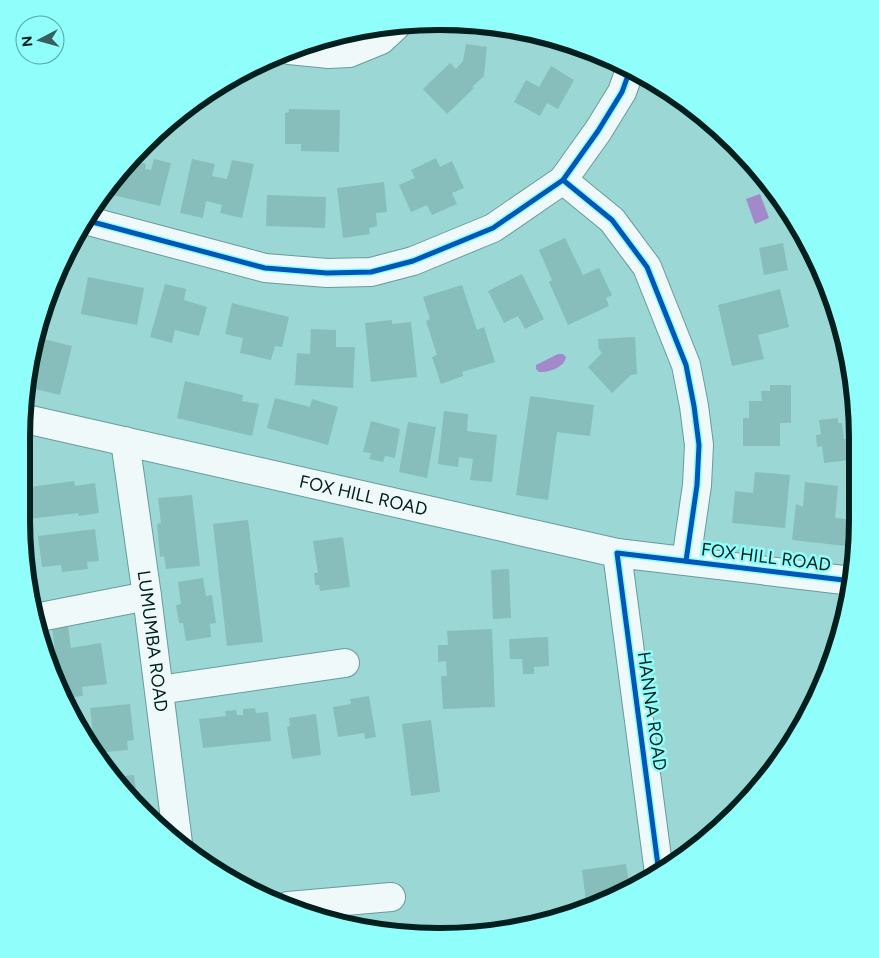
<svg xmlns="http://www.w3.org/2000/svg" width="879" height="958" font-family="Figtree,sans-serif">
<style>
.water{fill:#a189ca}
.building{fill:#87bebc}
.lines{fill:none;stroke-linecap:round;stroke-linejoin:round}
.minor-casing{stroke:#679c9b;stroke-width:30}
.major-casing{stroke:#679c9b;stroke-width:30}
.minor{stroke:#f0f9f9;stroke-width:28}
.major{stroke:#f0f9f9;stroke-width:28}
.cycleway-casing{stroke:#90fefa;stroke-width:8}
.cycleway{stroke:#0057b8;stroke-width:5}
.labels{text-anchor:middle;stroke-width:5;stroke-linejoin:round;paint-order:stroke}
.street-label{font-size:18px;fill:#001f1f;stroke:#90fefa}
.rim{fill:none;stroke:#001f1f;stroke-width:6}
</style>
<rect width="100%" height="100%" fill="#9bd7d5"/>
<g class="water">
<path d="M760,194L769,218L755,224L746,199Z"/>
<path d="M558,354H563L566,357C565,367 548,373 539,372L536,369V365Z"/>
</g>
<g class="building">
<path d="M466,44L487,47L484,76L472,87L474,88L447,114L423,89L450,63L456,69L463,61Z"/>
<path d="M551,66L574,80L558,109L547,103L540,116L514,102L526,80L539,87Z"/>
<path d="M289,109L340,110L339,152L301,151V144H285V113L289,112Z"/>
<path d="M436,158L440,167L452,161L464,188L452,193L457,204L432,215L427,205L411,212L399,185L415,178L411,170Z"/>
<path d="M154,159L171,163L160,206L108,194L110,184L131,160L146,164L145,169L151,170Z"/>
<path d="M192,159L215,164L212,176L227,179L232,160L254,164L242,218L220,213L222,205L206,201L203,218L180,213Z"/>
<path d="M384,182L387,212L376,213L377,226L369,228L370,234L343,238L337,188Z"/>
<path d="M771,188L787,207L795,221L784,225Z"/>
<path d="M267,195L326,197L325,228L266,226Z"/>
<path d="M565,238L583,275L599,268L612,295L606,298L609,306L568,325L549,282L552,280L539,250Z"/>
<path d="M783,243L788,270L764,275L759,248Z"/>
<path d="M522,274L544,319L525,329L518,316L504,323L488,291Z"/>
<path d="M88,277L144,288L137,325L81,314Z"/>
<path d="M165,284L186,289L184,300L207,307L199,336L175,330L172,343L150,337Z"/>
<path d="M462,285L477,330L484,327L495,362L462,372L463,376L441,384L432,357L437,355L426,321L430,319L423,297Z"/>
<path d="M780,289L789,327L758,335L764,359L732,366L718,305Z"/>
<path d="M232,303L289,317L282,347L275,346L271,360L240,353L243,338L225,334Z"/>
<path d="M392,320V324L411,322L417,377L371,382L365,323Z"/>
<path d="M311,329L336,330V347H355L353,388L295,385L297,353L310,354Z"/>
<path d="M635,337L637,374L631,375L612,393L588,367L602,353L599,349L598,339Z"/>
<path d="M43,339L72,346L60,395L31,388Z"/>
<path d="M185,381L243,395L242,401L259,404L252,436L177,418Z"/>
<path d="M770,385H791V423H780V446H743V418H749V401H762L761,391H770Z"/>
<path d="M530,396L594,405L590,436L557,432L548,500L516,495Z"/>
<path d="M275,398L310,407L312,399L338,407L328,445L267,428Z"/>
<path d="M444,411L468,414L467,431L497,435L492,482L470,480L473,459L459,457L458,467L438,464Z"/>
<path d="M838,418V423H842L844,439H848L850,460L824,463L822,446L817,447L816,435L821,434L819,420Z"/>
<path d="M371,421L400,429L395,458L385,456L383,462L369,459L371,453L363,452Z"/>
<path d="M408,422L436,427L427,478L399,472Z"/>
<path d="M755,472L790,475L785,528L732,523L735,491L753,493Z"/>
<path d="M74,481L75,486L95,483L99,513L79,516L78,513L21,520L23,488Z"/>
<path d="M805,482L838,486L835,518L856,520L855,547L792,540L796,504L803,507Z"/>
<path d="M192,495L200,566L166,569L164,556L160,557L157,524L161,523L158,498Z"/>
<path d="M248,520L263,642L227,646L213,524Z"/>
<path d="M95,529L99,561L87,562L88,569L62,572L61,565L42,567L38,536Z"/>
<path d="M343,537L350,587L320,591L319,585H315L314,573H318L313,541Z"/>
<path d="M509,569L511,618L493,619L491,570Z"/>
<path d="M203,578L206,596L212,595L216,623L210,624L211,637L186,641L183,623H179L176,605L181,604L178,582Z"/>
<path d="M68,626L71,648L101,643L107,684L82,687L83,696L63,698L49,659L56,658L52,628Z"/>
<path d="M492,629L495,707L443,709L441,676H447L446,661L438,662V645H448L447,631Z"/>
<path d="M548,637L549,666L534,667V674H523L522,659H510L509,639Z"/>
<path d="M369,696L376,737L365,739L364,733L338,737L333,707L351,704L350,699Z"/>
<path d="M130,704L134,740L127,741L128,750L95,753L90,708Z"/>
<path d="M255,708L256,713L268,712L271,741L203,748L199,719L226,716L225,711L236,710L237,715H243V709Z"/>
<path d="M316,714L321,755L292,759L287,727L290,726L289,718Z"/>
<path d="M431,720L440,792L411,796L402,724Z"/>
<path d="M134,775L136,791H139L141,809L112,777Z"/>
<path d="M626,864L630,889L599,905L587,909L582,870Z"/>
</g>
<g class="lines">
<defs>
<g id="minor">
<path d="M289,50L329,54L349,53L381,40L396,26"/>
<path d="M563,180L612,220L647,267L686,365L694,406L699,445L697,485L686,561"/>
<path d="M85,220L265,268L327,273L371,272L413,261L493,228L563,180L598,131L622,92L630,70"/>
<path id="s1" d="M125,441L147,596L178,843"/>
<path d="M35,618L147,596"/>
<path d="M159,690L345,663"/>
<path d="M659,873L617,553L852,581"/>
<path d="M288,906L391,897"/>
</g>
<g id="major">
<path id="s2" d="M26,419L617,553"/>
</g>
</defs>
<use href="#minor" class="minor-casing"/>
<use href="#major" class="major-casing"/>
<use href="#minor" class="minor"/>
<use href="#major" class="major"/>
<defs>
<g id="cycleway">
<path d="M563,180L612,220L647,267L686,365L694,406L699,445L697,485L686,561"/>
<path d="M85,220L265,268L327,273L371,272L413,261L493,228L563,180L598,131L622,92L630,70"/>
<path d="M659,873L617,553L852,581"/>
</g>
</defs>
<use href="#cycleway" class="cycleway-casing"/>
<use href="#cycleway" class="cycleway"/>
</g>
<g class="labels">
<g class="street-label">
<text dy="6" stroke="none"><textPath href="#s2" startOffset="346">FOX HILL ROAD</textPath></text>
<text transform="translate(766 557) rotate(7)" y="6">FOX HILL ROAD</text>
<text dy="6" stroke="none"><textPath href="#s1" startOffset="202">LUMUMBA ROAD</textPath></text>
<text transform="translate(652 711) rotate(82)" y="6">HANNA ROAD</text>
</g>
</g>
<path d="M0 0H879V958H0ZM439 30H440A409 409 0 0 1 849 439V519A409 409 0 0 1 440 928H439A409 409 0 0 1 30 519V439A409 409 0 0 1 439 30Z" fill="#90fefa" fill-rule="evenodd"/>
<path class="rim" d="M439 30H440A409 409 0 0 1 849 439V519A409 409 0 0 1 440 928H439A409 409 0 0 1 30 519V439A409 409 0 0 1 439 30Z"/>
<g transform="translate(40 40) rotate(264)"><circle r="24" fill="#90fefa" stroke="#56a5a2"/>
<path d="M0-4L9 19L0 12L-9 19Z" fill="#365f5f"/>
<text y="-8" font-size="14" font-weight="bold" text-anchor="middle" fill="#001f1f">N</text>
</g>
</svg>
